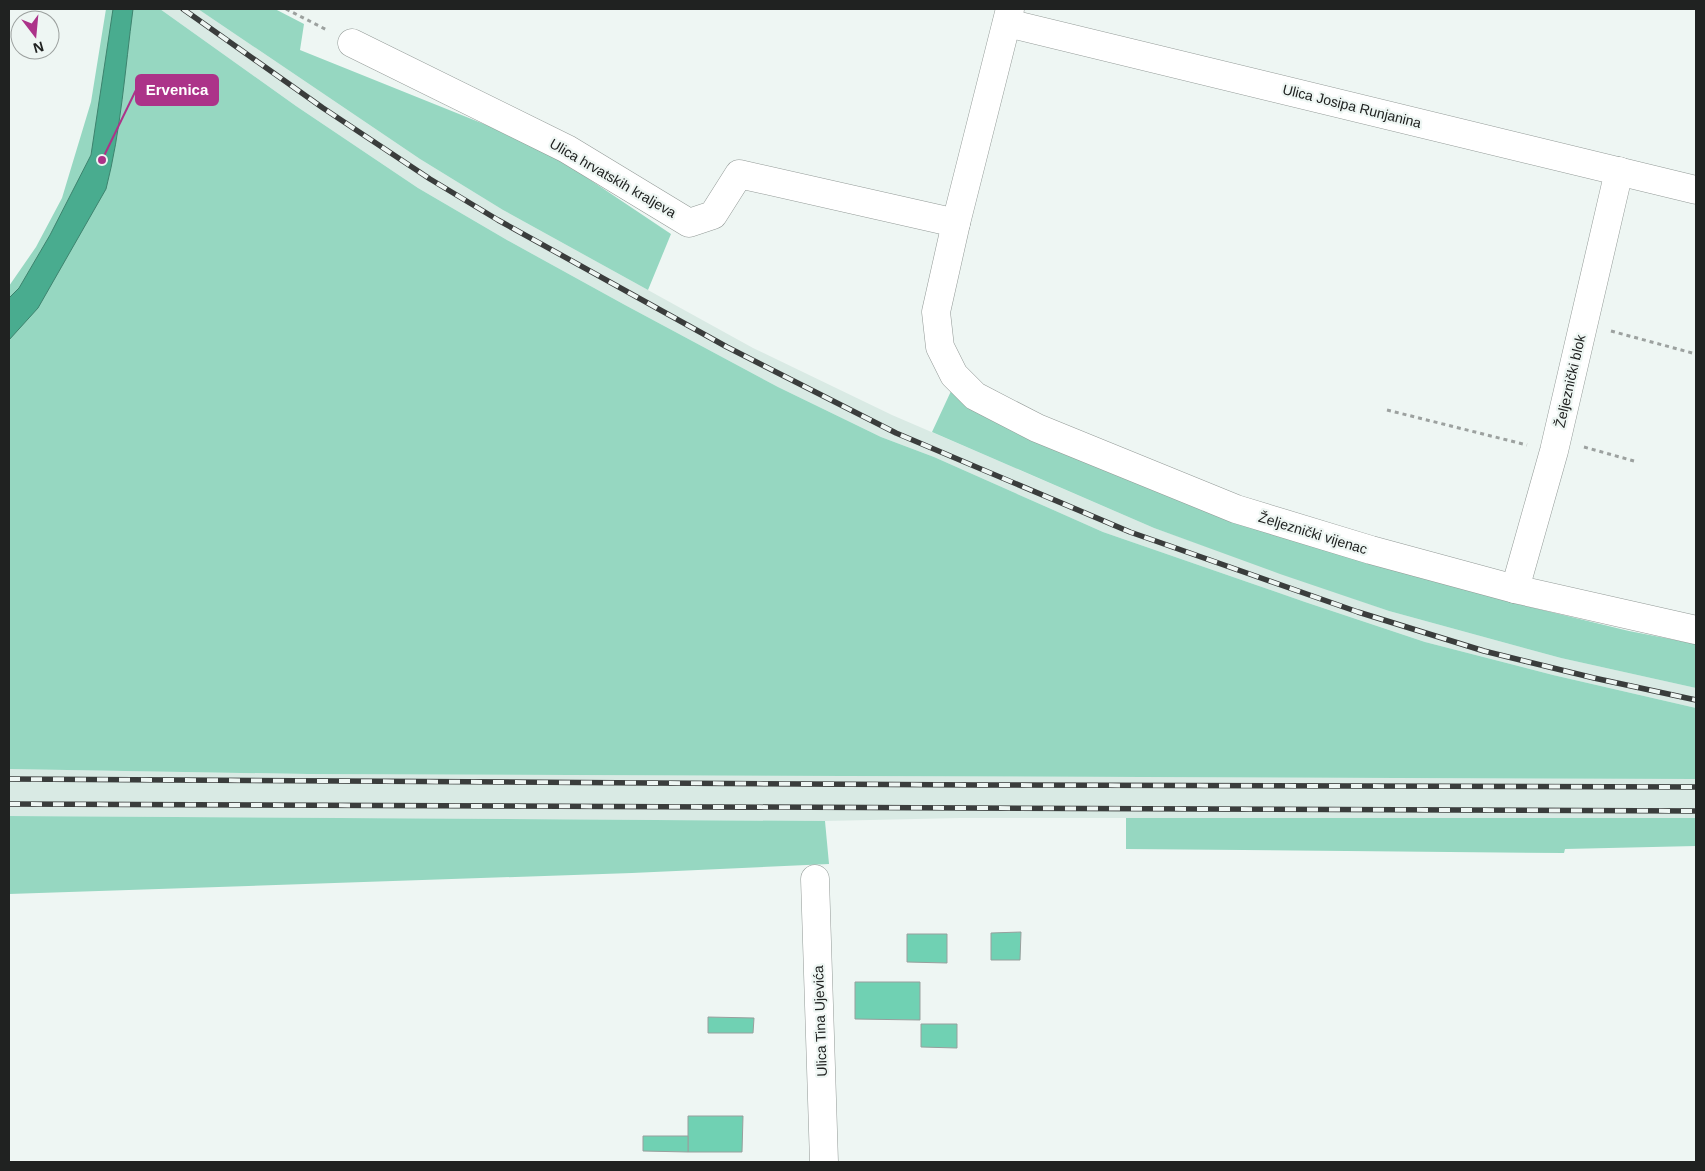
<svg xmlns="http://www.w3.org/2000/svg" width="1705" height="1171" font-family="Arial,sans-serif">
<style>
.built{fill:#d9eae4}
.green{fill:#96d7c1}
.water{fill:#49ac8f;stroke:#3d836e}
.building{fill:#70d1b3;stroke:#989f9d}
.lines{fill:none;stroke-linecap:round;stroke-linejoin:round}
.street-casing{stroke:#939a97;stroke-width:29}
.path{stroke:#9ca19f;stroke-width:3;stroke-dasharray:4 4;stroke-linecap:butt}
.street{stroke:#fff;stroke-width:28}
.rail-casing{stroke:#3a3d3c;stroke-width:5.5}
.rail{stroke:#eef6f3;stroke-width:4;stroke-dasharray:11;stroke-linecap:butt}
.labels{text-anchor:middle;stroke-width:4.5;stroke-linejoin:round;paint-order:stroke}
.street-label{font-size:14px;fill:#202221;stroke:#eef6f3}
.leader{fill:none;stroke:#ac3389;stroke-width:2}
.callout-dot{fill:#ac3389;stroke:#eef6f3;stroke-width:2}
.callout{fill:#ac3389;stroke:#ac3389;stroke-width:2}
.callout-label{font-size:15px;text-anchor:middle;font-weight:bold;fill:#fff}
</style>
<rect width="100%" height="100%" fill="#eef6f3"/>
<g class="built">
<path d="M160,9H198L420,159L503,210L753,348L892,415L1154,528L1389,611L1561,658L1696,688V708L1553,675L1425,642L1305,602L1103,532L934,457L881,437L778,387L625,305L507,240L418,188L296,106Z"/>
<path d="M9,769L308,774L1696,779V818H960L825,821L9,816Z"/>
</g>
<g class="green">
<path d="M106,9H160L296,106L418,188L507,240L625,305L778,387L881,437L934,457L1103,532L1305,602L1425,642L1553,675L1696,708V779L308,774L9,769V286L36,247L62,198L91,102Z"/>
<path d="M198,9H275L304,24L300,50L519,138L565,163L671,234L648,290L503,210L420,159Z"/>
<path d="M952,389L1146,484L1224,519L1280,537L1518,604L1629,631L1696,644V688L1561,658L1389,611L1280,574L1154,528L932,432Z"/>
<path d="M9,816L825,821L829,864L632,873L9,894Z"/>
<path d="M1126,818H1696V846L1565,849L1564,853L1126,849Z"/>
</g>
<path class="water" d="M113,9H133C125,69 121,131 106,189L38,308L9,340V298L19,288L50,235L91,155Z"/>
<g class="building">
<path d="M1021,932L1020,960H991V933Z"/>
<path d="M907,934H947V963L907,962Z"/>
<path d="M855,982H920V1020L855,1019Z"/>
<path d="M708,1017L754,1018L753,1033H708Z"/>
<path d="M921,1024H957V1048L921,1047Z"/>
<path d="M688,1116H743L742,1152H688Z"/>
<path d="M643,1136H688V1152L643,1151Z"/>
</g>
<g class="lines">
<defs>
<g id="street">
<path d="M1010,9L956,223L936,312L940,347L954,375L975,396L1037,428L1236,509L1371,550L1515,589L1696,630"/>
<path d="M1007,23L1696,190"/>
<path d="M352,43L567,149L689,223L713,215L739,174L956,223"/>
<path d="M1515,589L1554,451L1619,171"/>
<path d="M815,879L824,1162"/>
</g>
</defs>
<use href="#street" class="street-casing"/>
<g class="path">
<path d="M286,9L327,30"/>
<path d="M1611,331L1696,354"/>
<path d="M1387,410L1527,445"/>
<path d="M1584,447L1634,461"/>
</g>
<use href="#street" class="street"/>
<defs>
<g id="rail">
<path d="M183,9L323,108L430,179L498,220L727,347L896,433L1130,532L1358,612L1484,651L1594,678L1696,700"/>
<path d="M9,779L981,785L1696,787"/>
<path d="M9,804L1696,811"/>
</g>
</defs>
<use href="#rail" class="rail-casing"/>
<use href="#rail" class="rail"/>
</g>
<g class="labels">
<g class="street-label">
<text transform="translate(1352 106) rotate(14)" y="5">Ulica Josipa Runjanina</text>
<text transform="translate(613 178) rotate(30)" y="5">Ulica hrvatskih kraljeva</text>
<text transform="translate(1570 381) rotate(-77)" y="5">Željeznički blok</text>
<text transform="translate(1313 533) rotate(17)" y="5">Željeznički vijenac</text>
<text transform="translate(820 1021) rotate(-92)" y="5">Ulica Tina Ujevića</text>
</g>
</g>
<path class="leader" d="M102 160L136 90"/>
<circle class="callout-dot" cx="102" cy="160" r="5"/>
<rect class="callout" x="136" y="75" width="82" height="30" rx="5"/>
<g class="callout-label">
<text x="177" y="95">Ervenica</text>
</g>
<rect width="1705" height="1171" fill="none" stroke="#202221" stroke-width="20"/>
<g transform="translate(35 35) rotate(164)"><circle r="24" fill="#eef6f3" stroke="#9ca19f"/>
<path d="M0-4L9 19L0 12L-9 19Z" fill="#ac3389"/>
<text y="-8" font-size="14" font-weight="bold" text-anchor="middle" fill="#202221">N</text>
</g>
</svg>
